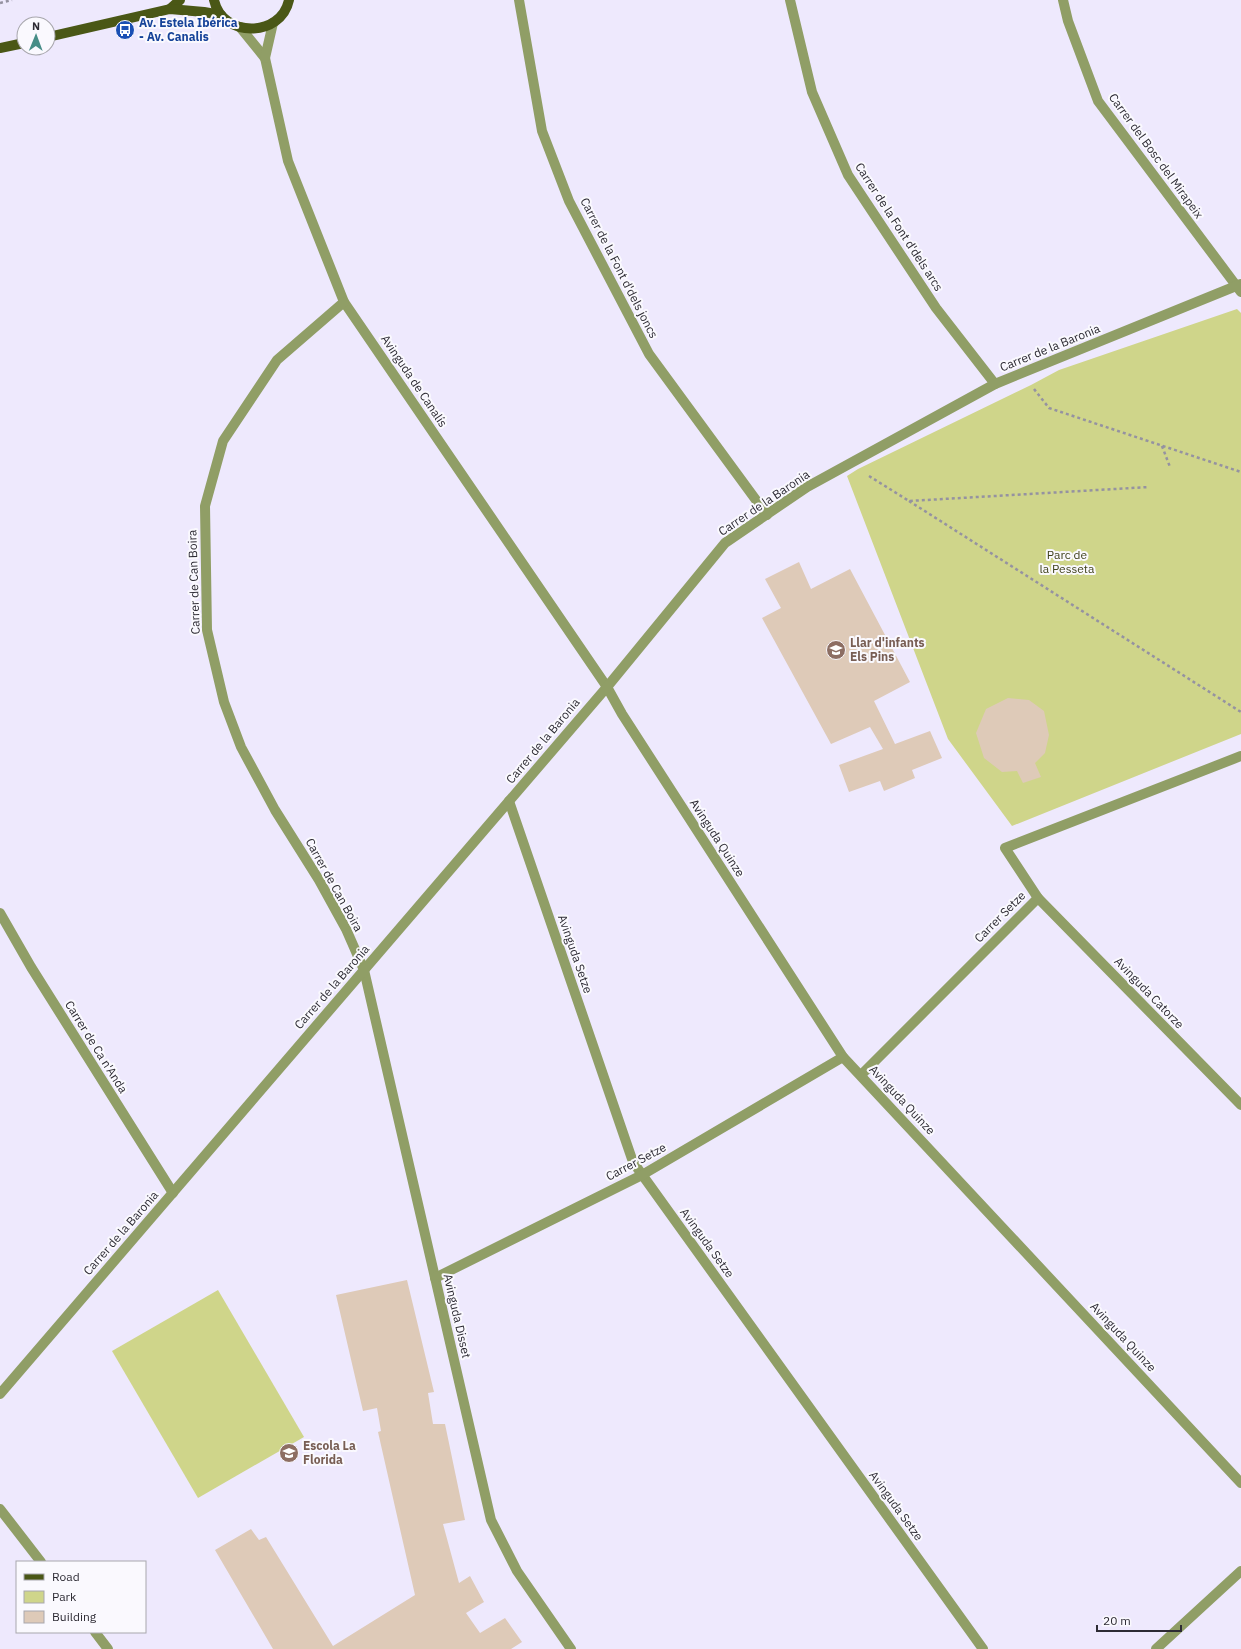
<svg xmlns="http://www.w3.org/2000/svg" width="1241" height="1649" font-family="'IBM Plex Sans',sans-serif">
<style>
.green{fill:#cfd58a}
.building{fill:#decab8}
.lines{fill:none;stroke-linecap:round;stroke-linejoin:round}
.path{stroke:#9592a1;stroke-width:2.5;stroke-dasharray:3 3;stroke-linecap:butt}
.minor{stroke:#909e66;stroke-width:10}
.major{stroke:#4a5716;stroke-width:10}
.labels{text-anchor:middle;stroke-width:4;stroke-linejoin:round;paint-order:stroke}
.transit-label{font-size:12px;font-weight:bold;fill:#164399;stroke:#faf9fe;text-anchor:start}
.street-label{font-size:12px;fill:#2d2b34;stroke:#faf9fe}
.park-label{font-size:12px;fill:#40421c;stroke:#faf9fe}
.education-label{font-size:12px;font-weight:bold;fill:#785e54;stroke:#faf9fe;text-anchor:start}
</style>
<rect width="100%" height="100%" fill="#eee9fd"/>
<g class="green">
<path d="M1237,309L1241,313V734L1012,826L948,739L847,476L858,469L1031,385L1059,370Z"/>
<path d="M218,1290L304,1437L198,1498L112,1351Z"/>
</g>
<g class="building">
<path d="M799,562L811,589L850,569L910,682L874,701L895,744L930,731L942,758L912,770L915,778L884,791L880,781L849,792L839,765L883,749L870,727L831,744L762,618L781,608L765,579Z"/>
<path d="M1008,698L1029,700L1044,711L1049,735L1045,753L1035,763L1041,777L1023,783L1017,771L1002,772L984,758L976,733L986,709Z"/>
<path d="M407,1280L434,1392L428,1393L433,1424H445L465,1520L443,1524L459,1583L470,1576L484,1602L466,1613L480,1633L505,1618L522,1642L511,1649H273L215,1550L251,1529L259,1540L266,1537L333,1646L415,1595L378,1432L381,1431L377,1408L363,1411L336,1295Z"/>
</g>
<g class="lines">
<g class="path">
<path d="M0,3L12,0"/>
<path d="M1034,389L1049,408L1241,472"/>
<path d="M1162,446L1170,467"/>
<path d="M869,476L909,501L1149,487"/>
<path d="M909,501L1241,712"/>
</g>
<g class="minor">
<path d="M519,0L542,131L569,201L649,354L767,515"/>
<path d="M790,0L812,92L848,175L936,308L995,384"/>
<path d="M1063,0L1068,21L1098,101L1241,292"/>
<path d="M240,27L265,58L288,161L344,302L607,687L622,714L843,1057L1241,1483"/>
<path d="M265,58L273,23"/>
<path d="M344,302L277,360L223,441L205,506L207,630L224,702L241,747L275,810L319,880L346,929L364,970L491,1520L517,1571L571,1649"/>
<path d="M509,801L633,1162L983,1649"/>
<path d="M1038,898L1241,1105"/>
<path d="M0,913L31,967L173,1193"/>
<path d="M861,1075L1038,898L1005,848L1241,756"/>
<path d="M435,1278L642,1175L843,1057"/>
<path d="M0,1394L607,687L725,543L807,487L995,384L1241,284"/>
<path d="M0,1509L41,1562"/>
<path d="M95,1632L108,1649"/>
<path d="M1156,1649L1241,1571"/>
</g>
<g class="major">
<path d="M214,0C222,38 281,38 289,0"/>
<path d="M170,9L180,0"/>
<path d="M48,37L170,9L204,12L221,15"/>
<path d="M0,48L24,43"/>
</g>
</g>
<defs>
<symbol id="bus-disc" viewBox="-11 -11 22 22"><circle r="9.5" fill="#1a4fb4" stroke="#faf9fe"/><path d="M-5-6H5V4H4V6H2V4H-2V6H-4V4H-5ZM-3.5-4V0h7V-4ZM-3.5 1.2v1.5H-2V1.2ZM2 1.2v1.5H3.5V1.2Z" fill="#fff"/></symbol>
<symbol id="school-disc" viewBox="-11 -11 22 22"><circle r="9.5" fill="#8d6e63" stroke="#faf9fe"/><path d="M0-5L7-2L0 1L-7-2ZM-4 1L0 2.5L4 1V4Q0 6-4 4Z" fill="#fff"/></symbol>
</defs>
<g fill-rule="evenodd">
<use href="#bus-disc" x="114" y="19" width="22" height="22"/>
<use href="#school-disc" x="825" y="639" width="22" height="22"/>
<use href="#school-disc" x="278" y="1442" width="22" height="22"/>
</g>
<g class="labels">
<g class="transit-label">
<text x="139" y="27">Av. Estela Ibérica<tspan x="139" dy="14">- Av. Canalis</tspan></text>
</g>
<g class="street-label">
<text transform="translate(1156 156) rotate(54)" y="4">Carrer del Bosc del Mirapeix</text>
<text transform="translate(899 227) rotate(57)" y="4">Carrer de la Font d'dels arcs</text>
<text transform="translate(619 268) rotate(63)" y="4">Carrer de la Font d'dels joncs</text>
<text transform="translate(1050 348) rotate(-22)" y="4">Carrer de la Baronia</text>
<text transform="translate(414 381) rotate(56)" y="4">Avinguda de Canalís</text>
<text transform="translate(764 503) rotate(-34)" y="4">Carrer de la Baronia</text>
<text transform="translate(194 582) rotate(-92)" y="4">Carrer de Can Boira</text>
<text transform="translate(543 741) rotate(-50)" y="4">Carrer de la Baronia</text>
<text transform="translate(717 838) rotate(57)" y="4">Avinguda Quinze</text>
<text transform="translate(334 885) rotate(61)" y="4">Carrer de Can Boira</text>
<text transform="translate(1000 917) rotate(-45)" y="4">Carrer Setze</text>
<text transform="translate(575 954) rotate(71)" y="4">Avinguda Setze</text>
<text transform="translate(332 987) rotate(-49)" y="4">Carrer de la Baronia</text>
<text transform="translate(1149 993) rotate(46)" y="4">Avinguda Catorze</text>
<text transform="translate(96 1047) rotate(58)" y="4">Carrer de Ca n'Anda</text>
<text transform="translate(902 1100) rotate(47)" y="4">Avinguda Quinze</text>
<text transform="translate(636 1162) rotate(-28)" y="4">Carrer Setze</text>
<text transform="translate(121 1233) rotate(-49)" y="4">Carrer de la Baronia</text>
<text transform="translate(707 1243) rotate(54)" y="4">Avinguda Setze</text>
<text transform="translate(457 1316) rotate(77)" y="4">Avinguda Disset</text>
<text transform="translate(1123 1337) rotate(47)" y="4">Avinguda Quinze</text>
<text transform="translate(896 1506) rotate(54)" y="4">Avinguda Setze</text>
</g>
<g class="park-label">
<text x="1067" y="559">Parc de<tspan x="1067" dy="14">la Pesseta</tspan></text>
</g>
<g class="education-label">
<text x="850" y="647">Llar d'infants<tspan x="850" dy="14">Els Pins</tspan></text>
<text x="303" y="1450">Escola La<tspan x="303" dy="14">Florida</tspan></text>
</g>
</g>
<rect x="16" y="1561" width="130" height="72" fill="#faf9fe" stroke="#a8a7ad"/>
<rect x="24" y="1574" width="20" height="6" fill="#4a5716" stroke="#a8a7ad"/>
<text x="52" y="1581" font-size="12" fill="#2d2b34">Road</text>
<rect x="24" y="1591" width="20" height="12" fill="#cfd58a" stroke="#a8a7ad"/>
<text x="52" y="1601" font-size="12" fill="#2d2b34">Park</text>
<rect x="24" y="1611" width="20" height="12" fill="#decab8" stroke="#a8a7ad"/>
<text x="52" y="1621" font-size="12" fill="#2d2b34">Building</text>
<g transform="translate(36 36) rotate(1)"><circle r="19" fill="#faf9fe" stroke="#a8a7ad"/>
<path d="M0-3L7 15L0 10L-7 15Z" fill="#468d87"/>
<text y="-6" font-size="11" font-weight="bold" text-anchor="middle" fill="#2d2b34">N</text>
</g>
<path d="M1097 1625v6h84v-6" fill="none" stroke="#2d2b34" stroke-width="2"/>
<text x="1103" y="1625" font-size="12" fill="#2d2b34" stroke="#faf9fe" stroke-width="3" paint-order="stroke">20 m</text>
</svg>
